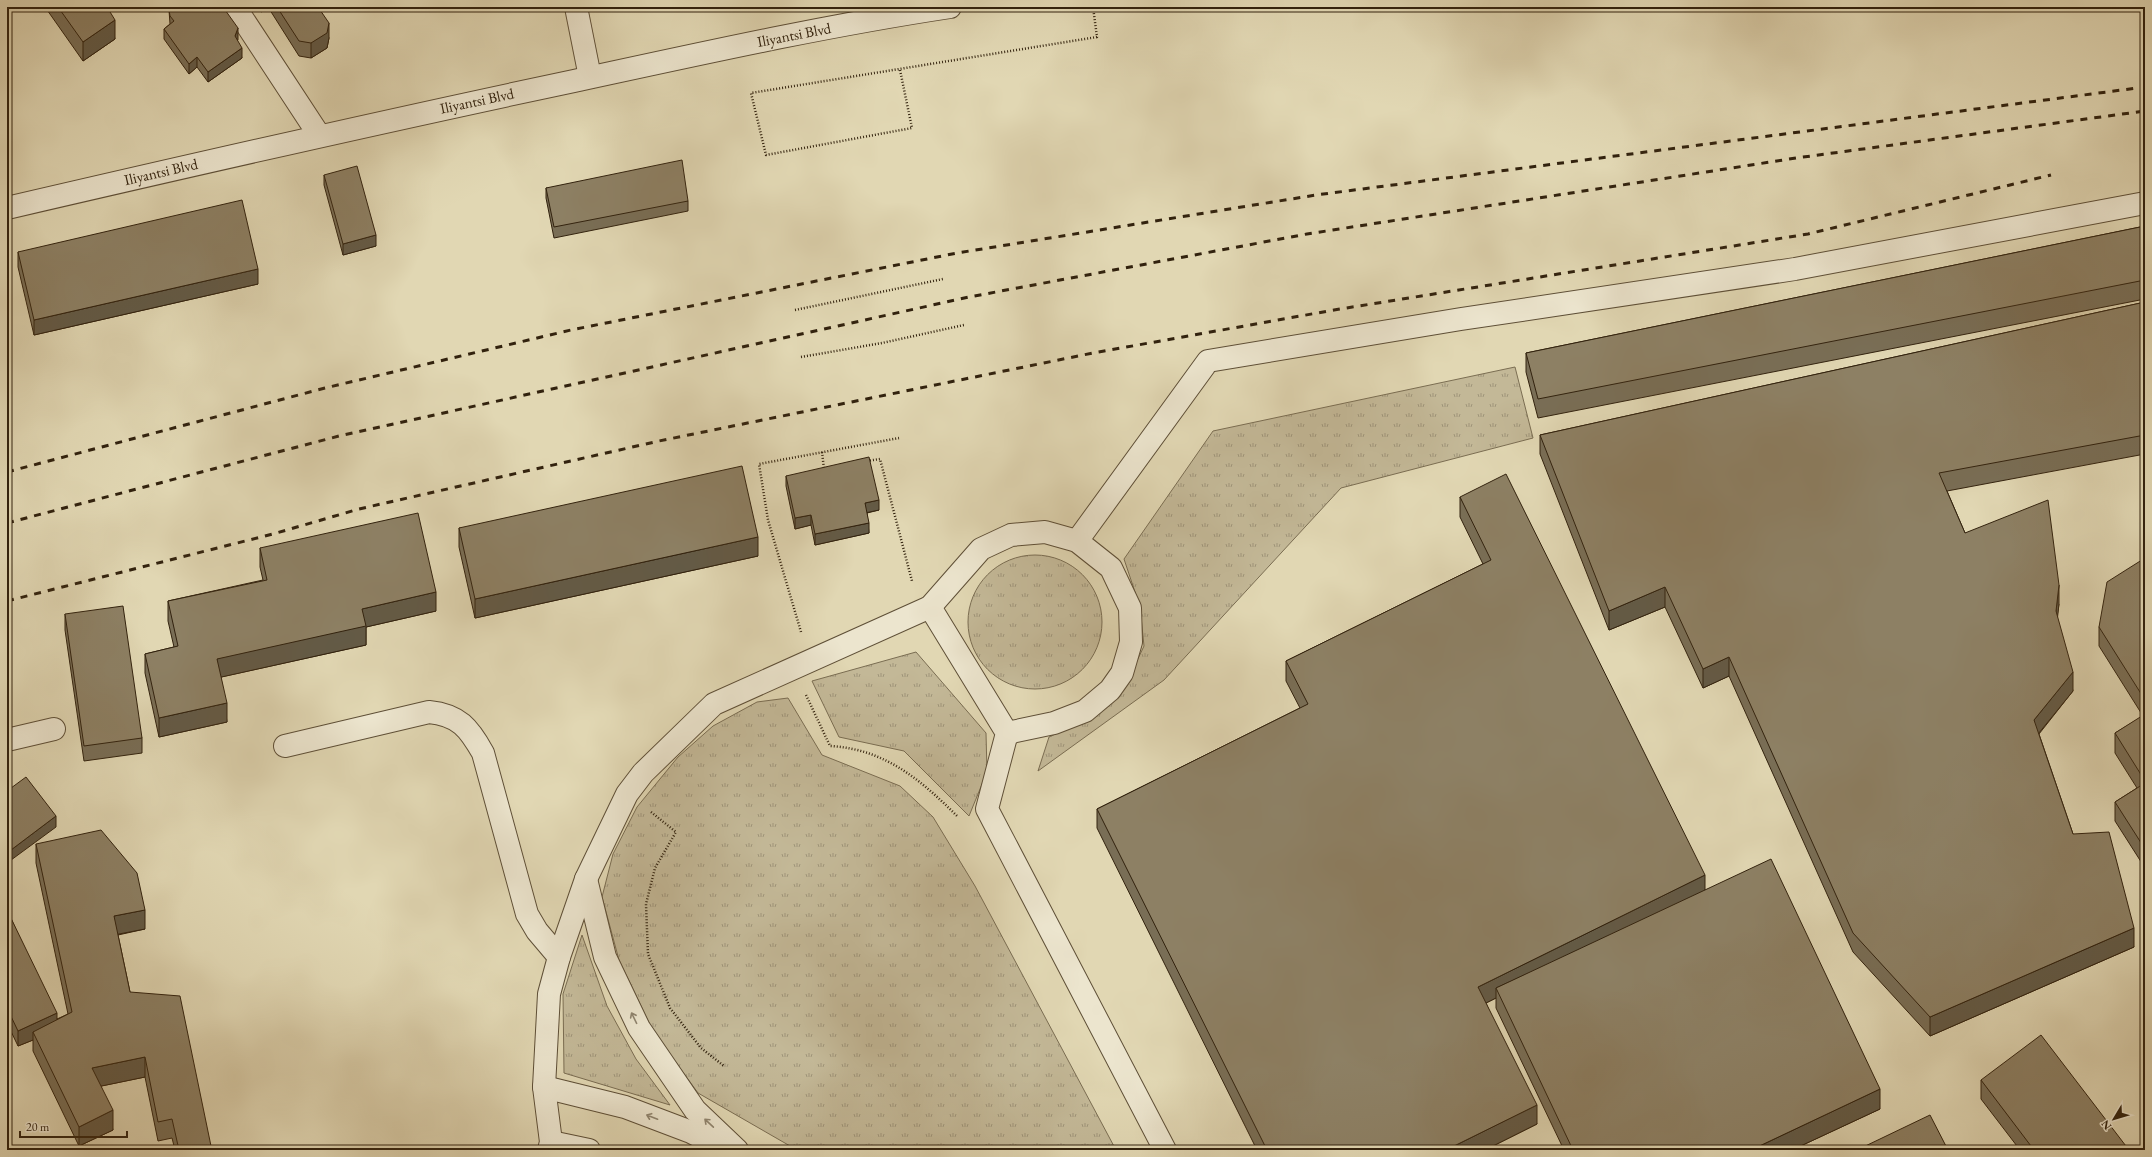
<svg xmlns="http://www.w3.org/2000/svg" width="2152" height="1157" font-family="'EB Garamond',serif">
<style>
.grass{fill:url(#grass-tufts);stroke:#7a6d52}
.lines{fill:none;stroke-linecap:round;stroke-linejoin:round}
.minor-casing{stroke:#5e4f37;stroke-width:24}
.path{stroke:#32220e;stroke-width:2.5;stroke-dasharray:1 2;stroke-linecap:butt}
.minor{stroke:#ece5ce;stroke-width:22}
.rail{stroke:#32220e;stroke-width:3;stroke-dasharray:7 7;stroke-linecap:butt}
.wall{fill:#796e56;stroke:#32220e}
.shaded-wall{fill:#635a46;stroke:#32220e}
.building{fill:#8d8064;stroke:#32220e}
.oneway{stroke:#8f846e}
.labels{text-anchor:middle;stroke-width:3;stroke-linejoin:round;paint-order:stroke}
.street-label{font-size:15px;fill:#32220e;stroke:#ece5ce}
</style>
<defs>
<pattern id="grass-tufts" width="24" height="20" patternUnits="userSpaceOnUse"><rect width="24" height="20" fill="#c3b897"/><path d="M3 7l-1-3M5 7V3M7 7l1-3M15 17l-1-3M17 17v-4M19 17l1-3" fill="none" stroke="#9f957a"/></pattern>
</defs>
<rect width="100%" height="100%" fill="#e1d7b3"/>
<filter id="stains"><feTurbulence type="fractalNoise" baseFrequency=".005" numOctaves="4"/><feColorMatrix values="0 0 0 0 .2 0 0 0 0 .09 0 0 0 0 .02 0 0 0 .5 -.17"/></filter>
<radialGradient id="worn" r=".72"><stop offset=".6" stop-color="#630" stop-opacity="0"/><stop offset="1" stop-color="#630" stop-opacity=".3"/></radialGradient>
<g class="grass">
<path d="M1515,367L1533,438L1341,488L1164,680L1038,771L1049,737L1088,719L1126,684L1144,646L1140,607L1124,559L1213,431Z"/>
<circle cx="1035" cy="622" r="67"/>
<path d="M916,652L986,733L987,772L969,816L904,751L839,737L812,681Z"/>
<path d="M788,698L822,755L900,786L933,817L975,886L1116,1150H797L698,1093L653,1031L619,960L602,897L613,854L637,807L678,757L713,726L757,702Z"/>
<path d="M582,935L607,1006L636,1059L670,1105L564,1073L563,994Z"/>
</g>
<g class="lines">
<defs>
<g id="minor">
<path d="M235,7L319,135"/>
<path d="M576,7L590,77"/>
<path d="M7,208C196,164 385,121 574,81C699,54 824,26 950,7"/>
<path d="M1077,541L1208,361L1461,319L1795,269L2145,203"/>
<path d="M930,607L1007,733L987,809L1165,1150"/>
<path d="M7,740L54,729"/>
<path d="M285,746L429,712C459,715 469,728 483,753L527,914L537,931L559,957"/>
<path d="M586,879L605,957L639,1028L695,1110L737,1150"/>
<path d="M544,1087L625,1107L691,1132L726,1150"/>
<path d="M551,1142L589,1150"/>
<path d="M549,1150L551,1142L544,1087L549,994L559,957L586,879L627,794L643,773L714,704L930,607L981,549L1011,535L1045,532L1077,541L1111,568L1130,608L1131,642L1122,673L1110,690L1085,711L1054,723L1007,733"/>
</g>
</defs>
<use href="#minor" class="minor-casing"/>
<g class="path">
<path d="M900,70L912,128L766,155L751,93L1097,37L1093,7"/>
<path d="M795,310L943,279"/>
<path d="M801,357L882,343L964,325"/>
<path d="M822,452L824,469"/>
<path d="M867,461L880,459L912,581"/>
<path d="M801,632L768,520L759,464L899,438"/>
<path d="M806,695L830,746C885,749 921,780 958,817"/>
<path d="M651,812L676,832L655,868L646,904L648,954L670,1008L701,1048L724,1066"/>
</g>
<use href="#minor" class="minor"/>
<g class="rail">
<path d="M7,472L325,388L571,330L957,253L1316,195L2145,87"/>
<path d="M7,523L339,436L969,297L1307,234L1796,158L2145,111"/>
<path d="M7,601L273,534L359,509L659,441L1093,353L1334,310L1808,234L2051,175"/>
</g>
</g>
<g class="wall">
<path d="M45,7H107L115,39L83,61Z"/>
<path d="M258,7H318L329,38L327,48L311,58L299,56L268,7L261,12Z"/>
<path d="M169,10L238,39L237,41L242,58L208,82L197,67L189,74L164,39V29L170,24Z"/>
<path d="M324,175L376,246L343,255L324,185Z"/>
<path d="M546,188L688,201V211L554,238L546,198Z"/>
<path d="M2145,226V299L1538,418L1526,372V353Z"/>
<path d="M18,252L258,284L34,335L18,267Z"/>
<path d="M2145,302V454L1947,491L1965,533L2059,604L2057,617L2073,691L2039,734L2073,834L2134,947L1930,1036L1853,952L1729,676L1703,688L1665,607L1609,630L1540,454V435Z"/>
<path d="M786,476L879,510L867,513L869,533L815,545L811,525L795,529L786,486Z"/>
<path d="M1460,497L1705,890L1880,1109L1792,1150H1564L1496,1008V998L1486,1003L1537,1124L1485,1150H1257L1097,828V809L1300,708L1286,681V661L1483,564L1460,517Z"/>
<path d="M459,528L758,556L475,618L459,547Z"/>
<path d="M260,548L436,611L366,627V645L221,677L227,722L159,737L145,673V654L174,647L168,621V601L263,580L260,567Z"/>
<path d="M2145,558V868L2115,821V802L2137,788L2115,753V733L2143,716L2099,646V627Z"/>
<path d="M65,614L142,738V753L84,761L65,630Z"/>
<path d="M36,844L145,929L118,935L130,992L211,1150H175L172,1138L158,1141L145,1077L101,1086L113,1130L79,1146L33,1051V1040L18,1046L7,1023V910L57,1019L68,1014L36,863Z"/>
<path d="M1981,1080L2129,1150H2020L1981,1099Z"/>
</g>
<g class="shaded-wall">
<path d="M261,7H268L261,12Z"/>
<path d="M115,20V39L83,61V42Z"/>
<path d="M329,23V38L327,48L311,58V43Z"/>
<path d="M238,28V39L235,46V36Z"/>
<path d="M242,48V58L208,82V72Z"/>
<path d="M197,57V67L189,74V64Z"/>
<path d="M376,235V246L343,255V244Z"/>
<path d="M258,269V284L34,335V320Z"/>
<path d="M879,500V510L865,513V503Z"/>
<path d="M811,515V525L795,529V518Z"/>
<path d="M869,523V533L815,545V534Z"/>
<path d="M758,537V556L475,618V599Z"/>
<path d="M2059,585V604L2056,631V611Z"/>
<path d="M1665,587V607L1609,630V611Z"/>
<path d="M436,592V611L366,627V645L217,678V659L362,609Z"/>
<path d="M1729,657V676L1703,688V669Z"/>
<path d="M2073,672V691L2034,739V720Z"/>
<path d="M227,703V722L159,737V718Z"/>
<path d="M56,816V827L7,863V853Z"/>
<path d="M1705,875V894L1496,988V998L1478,1007V987Z"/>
<path d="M145,910V929L114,935V916Z"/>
<path d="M2134,928V947L1930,1036V1017Z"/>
<path d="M57,1013V1028L33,1032V1040L18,1046V1031Z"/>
<path d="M145,1057V1077L92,1088V1068Z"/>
<path d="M1880,1089V1109L1792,1150H1751Z"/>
<path d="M1537,1105V1124L1485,1150H1446Z"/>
<path d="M113,1110V1130L79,1146V1127Z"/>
<path d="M211,1146V1150H194Z"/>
</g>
<g class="building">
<path d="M58,7H107L115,20L83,42Z"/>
<path d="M174,7L194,9V7H223L238,28L235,36L242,48L208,72L197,57L189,64L164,29L174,21L170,16L169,10Z"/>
<path d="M277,7H318L329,23L327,33L311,43L299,41Z"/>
<path d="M682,160L688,201L554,227L546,188Z"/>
<path d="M357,166L376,235L343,244L324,175Z"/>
<path d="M242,200L258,269L34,320L18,252Z"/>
<path d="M2145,226V280L1538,399L1526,353Z"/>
<path d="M2145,302V435L1939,473L1965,533L2048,500L2059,585L2056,611L2073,672L2034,720L2073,834L2109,832L2134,928L1930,1017L1853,933L1729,657L1703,669L1665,587L1609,611L1540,435Z"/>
<path d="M869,457L879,500L865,503L869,523L815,534L811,515L795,518L786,476Z"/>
<path d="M742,466L758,537L475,599L459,528Z"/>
<path d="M1506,474L1705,875L1478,987L1537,1105L1446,1150H1267L1097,809L1308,704L1286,661L1491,560L1460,497Z"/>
<path d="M418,513L436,592L362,609L366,626L217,659L227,703L159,718L145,654L178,646L168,601L267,580L260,548Z"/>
<path d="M2145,558V700L2099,627L2107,582Z"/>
<path d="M123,606L142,738L84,746L65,614Z"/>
<path d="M2145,714V781L2115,733Z"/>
<path d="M26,777L56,816L7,853V791Z"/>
<path d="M2145,783V849L2115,802Z"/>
<path d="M101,830L137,873L145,910L114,916L130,992L180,996L211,1146L194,1150H179L172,1119L158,1122L145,1057L92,1068L113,1110L79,1127L33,1032L72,1012L36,844Z"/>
<path d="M1771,859L1880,1089L1751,1150H1573L1496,988Z"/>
<path d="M7,910L57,1013L18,1031L7,1008Z"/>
<path d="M2041,1035L2129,1150H2034L1981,1080Z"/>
<path d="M1930,1115L1948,1150H1857Z"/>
</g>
<defs><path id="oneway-shaft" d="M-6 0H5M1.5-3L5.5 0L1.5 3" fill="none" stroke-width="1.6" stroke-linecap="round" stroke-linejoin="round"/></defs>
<g class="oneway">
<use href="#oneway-shaft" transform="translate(634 1018) rotate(-116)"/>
<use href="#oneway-shaft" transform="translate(652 1117) rotate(-159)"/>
<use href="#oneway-shaft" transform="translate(709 1123) rotate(-137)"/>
</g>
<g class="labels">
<g class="street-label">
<text transform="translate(794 35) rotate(-11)" y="5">Iliyantsi Blvd</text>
<text transform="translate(477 101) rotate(-12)" y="5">Iliyantsi Blvd</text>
<text transform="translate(161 172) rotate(-13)" y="5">Iliyantsi Blvd</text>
</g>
</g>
<rect width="2152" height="1157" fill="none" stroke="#e1d7b3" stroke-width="24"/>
<rect x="8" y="8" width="2136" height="1141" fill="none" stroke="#32220e" stroke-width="2"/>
<rect x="12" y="12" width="2128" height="1133" fill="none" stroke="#32220e"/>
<g transform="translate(2114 1119) rotate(232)" stroke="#ece5ce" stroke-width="3" paint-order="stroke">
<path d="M0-3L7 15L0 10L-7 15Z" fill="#32220e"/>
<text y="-6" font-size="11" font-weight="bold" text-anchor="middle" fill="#32220e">N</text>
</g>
<path d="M20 1131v6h107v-6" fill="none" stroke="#32220e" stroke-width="2"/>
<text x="26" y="1131" font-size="12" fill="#32220e" stroke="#ece5ce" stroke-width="3" paint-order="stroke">20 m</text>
<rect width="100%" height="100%" filter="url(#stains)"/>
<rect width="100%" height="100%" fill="url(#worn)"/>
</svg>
